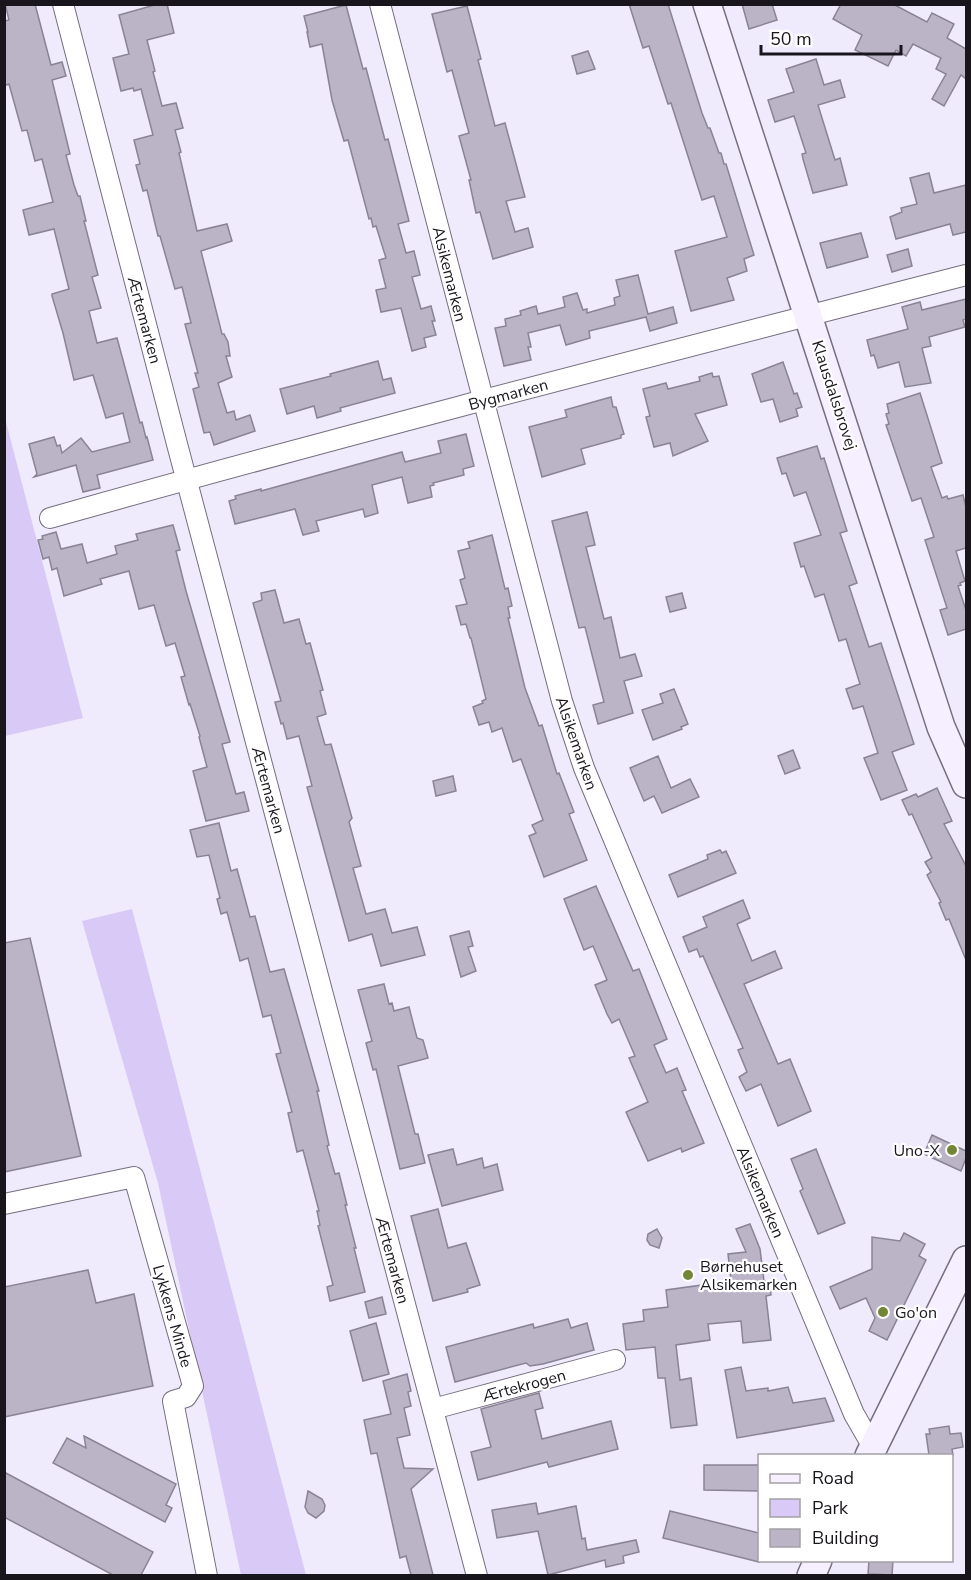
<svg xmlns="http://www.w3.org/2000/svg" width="971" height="1580" font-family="'Nunito Sans',sans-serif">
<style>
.green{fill:#d9c9f7}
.building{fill:#bab4c6;stroke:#898495;stroke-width:1.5}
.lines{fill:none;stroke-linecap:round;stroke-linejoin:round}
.street-casing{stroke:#746e7f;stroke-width:22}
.secondary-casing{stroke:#746e7f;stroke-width:30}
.street{stroke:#fff;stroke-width:20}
.secondary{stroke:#f5efff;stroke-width:27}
.poi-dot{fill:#738636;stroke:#fff;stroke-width:2}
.labels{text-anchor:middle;stroke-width:4.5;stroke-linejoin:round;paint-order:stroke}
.street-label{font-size:16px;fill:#18151c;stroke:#fff}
.poi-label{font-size:16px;fill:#18151c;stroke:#fff;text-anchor:start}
</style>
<rect width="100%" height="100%" fill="#f0eafd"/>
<g class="green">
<path d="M5,418L83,718L5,736Z"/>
<path d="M132,909L306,1575H241L158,1183L82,921Z"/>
</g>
<g class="building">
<path d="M5,4H35L51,65L62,62L66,76L52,80L70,154L66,155L74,185L78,196H80L86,221H84L98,275L92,277L101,308L89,311L97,343L117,338L140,423L142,422L146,438L147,437L153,460L97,475L100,488L83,492L76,465L34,477L37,474L29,444L54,437L57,446L60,445L62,453L81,438L92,452L130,442L123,413L106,418L93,375L74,380L63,333L52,296V294L69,289L54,229L29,235L23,210L53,202L42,159L35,161L27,130L22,131L9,84L4,86V21L9,20Z"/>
<path d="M158,4H167L174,33L147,40L155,71L153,72L162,106L176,103L183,128L175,130L181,152L179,153L197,231L227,224L232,241L201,251L222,334H224L228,342L230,356H226L232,377L218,383L227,413L234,411L236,420L250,415L255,431L214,445L210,432L204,433L193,389L199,387L195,373H198L185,324L191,323L182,287L175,289L160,236H158L147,190L143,191L136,165L140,164L134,140L153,135L141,89L134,91L133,88L121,91L113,58L129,54L119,15Z"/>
<path d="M629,4H668L702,113L708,128H710L719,153H721L724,164H726L754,255L744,259L747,271L727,278L734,300L691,311L675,251L727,237L714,196L702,200L671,103L668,104L649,46L643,48Z"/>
<path d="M742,4H772L777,20L749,29Z"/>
<path d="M841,4H893L927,22L932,13L954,24L947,38L966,49V79L961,75L944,106L932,99L946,74L936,69L941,58L913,44L906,56L896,50L888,66L855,50L862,35L833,19Z"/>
<path d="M346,5L363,69L366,68L385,140L388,139L409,221L398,224L406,253L414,251L420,275L412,277L421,309L431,306L435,321H432L436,335L424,338L426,347L412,351L401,308L381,312L376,290L386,288L379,260L386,258L376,226L373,227L371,218L369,219L348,140L344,141L332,100L322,44L310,47L307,32H308L304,16Z"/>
<path d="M467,6L481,59L478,60L495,126L505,123L525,197L506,201L515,232L528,228L533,247L493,259L480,212L476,213L469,180H471L459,136L469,133L452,70L447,72L432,14Z"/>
<path d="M588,51L595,69L577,74L572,56Z"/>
<path d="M816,59L824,85L840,80L845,97L818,105L835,160L840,158L847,185L813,193L803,159L802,154L806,153L794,116L775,122L768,100L794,92L786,69Z"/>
<path d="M929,173L934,193L966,185V232L953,235L950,224L896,239L890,217L902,212L901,208L917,204L910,178Z"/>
<path d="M861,233L868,257L827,268L820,243Z"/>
<path d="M908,249L912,266L892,272L887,255Z"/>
<path d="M638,275L648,314L673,307L677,323L650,331L646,317L589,331L590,338L566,345L560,325L528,333L531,347H528L531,360L504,366L495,328L506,326L505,319L521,315L520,311L536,306L538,314L565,307L563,297L577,293L583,310L587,309V313L615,305L614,298L620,296L616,280Z"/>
<path d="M966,299V319L963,320L965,327L929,337L931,346L922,348L931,383L905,387L899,362L878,368L874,355L871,356L867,340L908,329L902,307L920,302L922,310Z"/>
<path d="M378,361L383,380L391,378L395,393L340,408L341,411L317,418L314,406L287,414L280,389L331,376L330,374Z"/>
<path d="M783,362L794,394L797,393L802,407L796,409L798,416L780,422L773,399L761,402L752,374Z"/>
<path d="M712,373L713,377L719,376L727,405L695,414L708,441L673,456L670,443L654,447L646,417L650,416L643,389L666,383L668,389L700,381L699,377Z"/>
<path d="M920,393L942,463L931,467L942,498L947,496L948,499L963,495L966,507V548L956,551L965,581L960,583L961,585L958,586L966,610V629L948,635L940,610L947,608L925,540L934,537L921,498L912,501L886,425L889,424L886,414L889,413L887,404Z"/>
<path d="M611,397L613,407H616L624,434L621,435V438L581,449L585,464L542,477L529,427L567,417L565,410Z"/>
<path d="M466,434L474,466L463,469L464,475L433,483L434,485L430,486L432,497L408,503L402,477L372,485L378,513L365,517L363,509L316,521L319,531L303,535L295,509L235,524L229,501L236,499L235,496L261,489V491L402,452L405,462L441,453L438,441Z"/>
<path d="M817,446L821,459L824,458L847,531L840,533L857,583L849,586L869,647L881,643L914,744L892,752L907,790L881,800L864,758L878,753L863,706L853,709L846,689L860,684L846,639L839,641L824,594L815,597L804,566L801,567L794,543L821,535L806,492L794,496L786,473L782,474L777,458Z"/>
<path d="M587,512L595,545L586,547L604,619L611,617L620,658L635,654L642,676L624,681L633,713L598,724L593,705L604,702L585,627L579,628L552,521Z"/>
<path d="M173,525L180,550L176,551L186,591L230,742L222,744L236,794L244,792L249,811L206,821L193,771L207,767L199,737L200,736L190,704L189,705L181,677L185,676L175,643L166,646L154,605L139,609L129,571L100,579L102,584L64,596L57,568L52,570L49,557L43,559L38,540L43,539L42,536L56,532L61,549L82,544L87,563L117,554L115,546L138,540L136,534Z"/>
<path d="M492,535L505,589L508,588L512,606L508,607L510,618H508L525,688L539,726L542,725L557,774L559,773L574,812L569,814L587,860L544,877L529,836L536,833L532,825L543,820L521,759L513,762L502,728L492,732L489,722L479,725L473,707L483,703L482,701L486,699L471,638H470L466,624L461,625L456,606L467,604L460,580L465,578L458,551L470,548L468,542Z"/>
<path d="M275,590L284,623L299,619L306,644L310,643L323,690L320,691L326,714L317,717L325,745L331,744L352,818L349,822L361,866L353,868L366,914L385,909L392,933L417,927L425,955L381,966L372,934L349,941L307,787L312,786L299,736L287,739L283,723L281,724L275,702L281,701L253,603L262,600L261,593Z"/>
<path d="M682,593L686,608L670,612L666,597Z"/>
<path d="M674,689L688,724L681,727L682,729L653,740L642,710L663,703L660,694Z"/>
<path d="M793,750L800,768L785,774L778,756Z"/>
<path d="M658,756L671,788L690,779L699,797L662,813L654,796L644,801L630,768Z"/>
<path d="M453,776L456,791L436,796L433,781Z"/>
<path d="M937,788L952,821L944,824L966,866V960L949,919L946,920L939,903L941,902L927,875L931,872L925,862L932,858L931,856L912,814L909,815L902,800L916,794L918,797Z"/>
<path d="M219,823L231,871L237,869L250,917L255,916L270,972L284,969L319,1091H317L329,1145L327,1146L335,1174L339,1173L347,1205H345L356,1248H354L365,1292L330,1301L327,1287L333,1285L318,1226L320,1225L317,1211H319L303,1150L297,1152L288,1113L292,1112L276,1054L281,1053L271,1015L263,1017L248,958L240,961L227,912L221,914L217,899L220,898L209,855L197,857L190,830Z"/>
<path d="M720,850L722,853L726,851L736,873L678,897L669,875L708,859L707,855Z"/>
<path d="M596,886L633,971L639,969L667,1039L654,1045L666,1073L677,1068L686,1090L682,1091L704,1143L682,1152L681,1148L648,1161L626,1112L648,1102L629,1058L635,1056L619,1019L612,1023L607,1014L595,985L607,980L593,946L584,950L564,899Z"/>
<path d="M743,900L750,918L737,924L752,961L775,951L782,968L744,984L778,1064L790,1059L811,1111L778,1126L761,1084L746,1091L739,1077L747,1072L738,1050L743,1048L703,956L700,957L697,949L689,952L683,937L707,927L703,917Z"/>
<path d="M469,931L473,946L468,947L476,971L461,977L450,936Z"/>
<path d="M30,938L81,1156L4,1172V943Z"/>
<path d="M384,984L389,1004L392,1003L394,1011L409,1007L417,1038L423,1040L428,1058L398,1066L415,1134H418L425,1163L400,1169L376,1069L373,1070L366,1043L372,1041L358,990Z"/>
<path d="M932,1135L966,1151V1158L961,1171L924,1154Z"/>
<path d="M453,1149L457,1165L482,1158L484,1168L497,1164L503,1190L442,1206L428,1155Z"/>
<path d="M816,1149L845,1223L818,1234L800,1191L803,1189L791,1159Z"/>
<path d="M438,1209L448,1248L466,1243L480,1285L467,1289L468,1292L433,1301L411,1216Z"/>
<path d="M750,1224L760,1249L764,1281H770L771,1295L766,1296L771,1340L743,1343L741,1321L708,1324L710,1340L676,1345L680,1380L691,1378L697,1425L671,1428L665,1378H658L655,1347L626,1350L623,1324L644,1321L643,1310L668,1307L666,1290L731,1281L728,1254L746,1252L736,1229Z"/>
<path d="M657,1229L662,1238L659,1248L650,1245L647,1240L648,1234Z"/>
<path d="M904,1233L925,1244L919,1256L926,1260L887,1340L869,1331L875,1318L866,1298L840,1309L830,1287L872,1269V1237L900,1241Z"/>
<path d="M88,1270L96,1303L134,1294L153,1386L4,1417V1287Z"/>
<path d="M382,1297L386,1314L369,1318L365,1302Z"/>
<path d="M568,1319L571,1328L587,1323L594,1350L543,1364L530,1366L526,1363L455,1382L446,1347L533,1324L534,1328Z"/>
<path d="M376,1323L389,1374L363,1381L350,1331Z"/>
<path d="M741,1367L746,1391L768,1388V1391L788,1387L793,1403L825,1398L834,1421L737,1438L725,1370Z"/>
<path d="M407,1374L411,1391L408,1392L411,1406L404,1408L410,1435L397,1438L404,1468L433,1469L411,1489L433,1575H411L406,1556L400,1558L377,1453L371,1454L364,1420L391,1414L383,1381Z"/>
<path d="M539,1393L543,1408L535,1410L542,1439L611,1421L618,1449L549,1467L547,1462L478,1480L471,1452L491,1447L481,1409Z"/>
<path d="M949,1426L950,1434L961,1433L963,1447L952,1449L953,1455H929L926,1434H930L929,1429Z"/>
<path d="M84,1436L176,1484L166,1505L172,1508L165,1522L53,1463L67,1438L86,1448Z"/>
<path d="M704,1465H759V1491L704,1490Z"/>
<path d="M4,1472L153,1552L141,1575H113L4,1517Z"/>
<path d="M308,1491L322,1499L325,1505L324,1511L316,1518L308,1513L305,1507Z"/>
<path d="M536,1503L538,1514L576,1506L582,1539L585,1538L587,1550L636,1540L639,1552L623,1556L624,1563L606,1567L605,1560L548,1575L538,1531L497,1538L492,1510Z"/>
<path d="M670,1511L759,1533V1562L663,1538Z"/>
<path d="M869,1560H893L892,1575L868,1574Z"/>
</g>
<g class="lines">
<defs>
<g id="street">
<path d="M63,4L177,444L477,1576"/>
<path d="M380,4L562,701L584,768L854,1414L873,1447"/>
<path d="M50,518C354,432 660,354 966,275"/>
<path d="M4,1204L134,1177L193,1386L186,1397L173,1401L207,1576"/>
<path d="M433,1409L615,1360"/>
</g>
<g id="secondary">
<path d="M707,4L941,727L966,784"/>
<path d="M869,1456L966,1260"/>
<path d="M811,1576L818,1560"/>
</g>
</defs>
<use href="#street" class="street-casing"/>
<use href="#secondary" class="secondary-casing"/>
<use href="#street" class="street"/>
<use href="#secondary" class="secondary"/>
</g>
<g class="poi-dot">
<circle cx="952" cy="1150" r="6"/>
<circle cx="688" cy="1275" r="6"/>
<circle cx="883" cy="1312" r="6"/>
</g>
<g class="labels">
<g class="street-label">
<text transform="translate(450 274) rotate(76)" y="6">Alsikemarken</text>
<text transform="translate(145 320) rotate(75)" y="6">Ærtemarken</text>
<text transform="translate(508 394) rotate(-15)" y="6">Bygmarken</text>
<text transform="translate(835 395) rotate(72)" y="6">Klausdalsbrovej</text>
<text transform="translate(577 743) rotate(71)" y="6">Alsikemarken</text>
<text transform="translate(269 790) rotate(75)" y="6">Ærtemarken</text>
<text transform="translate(761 1192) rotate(67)" y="6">Alsikemarken</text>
<text transform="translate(393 1260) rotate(75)" y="6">Ærtemarken</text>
<text transform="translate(173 1316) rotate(74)" y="6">Lykkens Minde</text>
<text transform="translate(524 1385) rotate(-15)" y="6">Ærtekrogen</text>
</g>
<g class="poi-label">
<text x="940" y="1156" text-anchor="end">Uno-X</text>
<text x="700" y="1272">Børnehuset<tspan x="700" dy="18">Alsikemarken</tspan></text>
<text x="895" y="1318">Go'on</text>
</g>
</g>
<rect width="971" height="1580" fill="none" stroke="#18151c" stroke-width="12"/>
<rect x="758" y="1454" width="195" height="108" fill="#ffffff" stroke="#a3a1a4" stroke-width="1.5"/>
<rect x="770" y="1474" width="30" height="9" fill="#f5efff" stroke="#a3a1a4" stroke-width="1.5"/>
<text x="812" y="1484" font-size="18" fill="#18151c">Road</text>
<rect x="770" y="1499" width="30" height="18" fill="#d9c9f7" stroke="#a3a1a4" stroke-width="1.5"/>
<text x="812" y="1514" font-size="18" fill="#18151c">Park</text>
<rect x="770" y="1529" width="30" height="18" fill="#bab4c6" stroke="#a3a1a4" stroke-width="1.5"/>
<text x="812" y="1544" font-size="18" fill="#18151c">Building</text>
<path d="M761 45v9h140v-9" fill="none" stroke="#18151c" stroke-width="3"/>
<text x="770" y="45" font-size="18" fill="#18151c" stroke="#ffffff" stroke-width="4.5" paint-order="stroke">50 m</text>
</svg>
